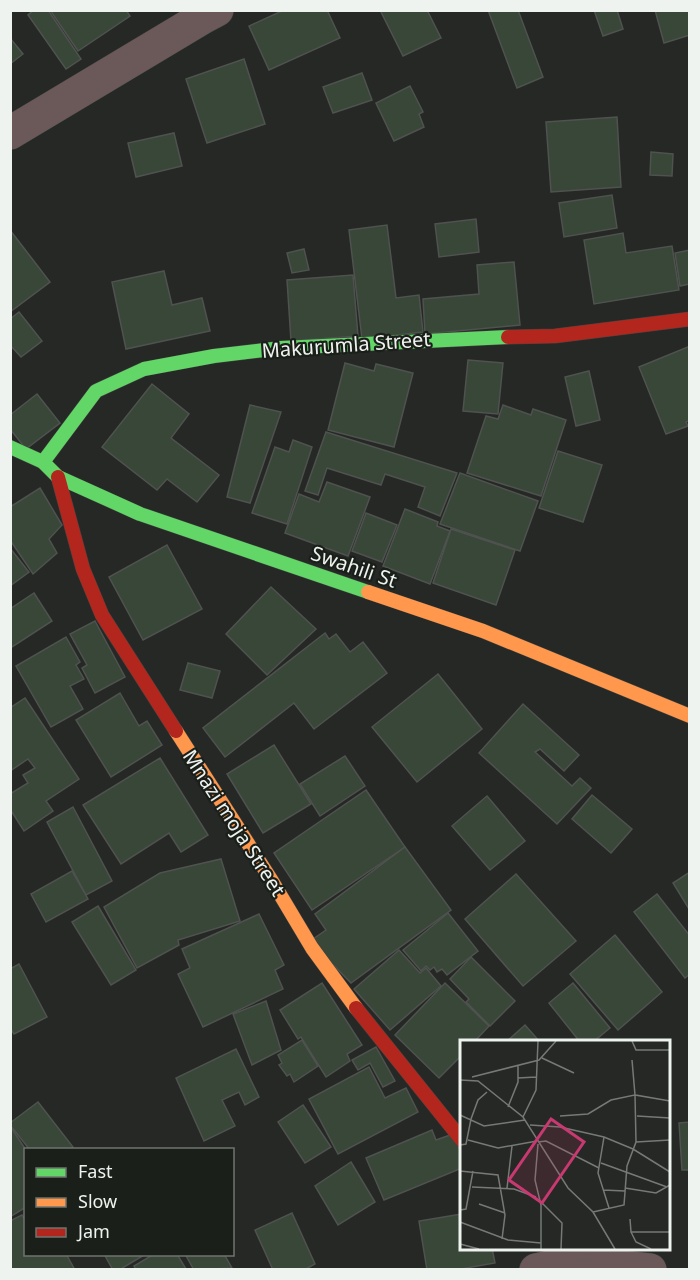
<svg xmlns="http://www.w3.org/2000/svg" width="700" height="1280" font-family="'Noto Sans',sans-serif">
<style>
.building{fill:#384738;stroke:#4f524f;stroke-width:1.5}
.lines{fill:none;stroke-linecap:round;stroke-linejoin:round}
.street-casing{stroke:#414441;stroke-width:34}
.fast-casing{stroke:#414441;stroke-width:15}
.slow-casing{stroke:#414441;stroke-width:15}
.jam-casing{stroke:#414441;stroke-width:15}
.street{stroke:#6b595a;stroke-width:33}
.fast{stroke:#63d668;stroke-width:14}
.slow{stroke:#ff974d;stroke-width:14}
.jam{stroke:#b3261e;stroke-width:14}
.labels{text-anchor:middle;stroke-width:4.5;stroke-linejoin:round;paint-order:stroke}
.street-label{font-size:20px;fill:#eff3ef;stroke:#1a1f1a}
.inset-road{fill:none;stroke:#767975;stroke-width:1.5}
.view{fill:#c93971;fill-opacity:0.15;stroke:#c93971;stroke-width:3}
.inset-edge{fill:none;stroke:#eff3ef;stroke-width:3}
</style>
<rect width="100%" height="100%" fill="#252824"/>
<g class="building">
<path d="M34,10H48L81,59L66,69L28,15Z"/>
<path d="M50,10H126L130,16L78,51Z"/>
<path d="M284,10H327L340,38L269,70L249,26Z"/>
<path d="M380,10H427L441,38L403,56Z"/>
<path d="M488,10H518L543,77L517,88Z"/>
<path d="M594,10H617L623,29L603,36Z"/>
<path d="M655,10H690V35L664,43Z"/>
<path d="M10,38L23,54L10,64Z"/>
<path d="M244,59L265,124L207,143L186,79Z"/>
<path d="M362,73L372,100L333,113L323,87Z"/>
<path d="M410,86L423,112L419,114L424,127L394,141L376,103Z"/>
<path d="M617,117L621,187L551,192L546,122Z"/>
<path d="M174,133L182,166L136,177L128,143Z"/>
<path d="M651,152L673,154L672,176L650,175Z"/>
<path d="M612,195L617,228L564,237L559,203Z"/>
<path d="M476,219L479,252L439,257L435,224Z"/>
<path d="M387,225L396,298L419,295L423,332L362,339L349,230Z"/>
<path d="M10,230L50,282L10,312Z"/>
<path d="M623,233L626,253L672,246L679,290L594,304L584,240Z"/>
<path d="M304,249L309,270L292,273L287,253Z"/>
<path d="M690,250V284L680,286L675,253Z"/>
<path d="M514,262L520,325L425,334L423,299L479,294L477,265Z"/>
<path d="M164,271L172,305L202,298L210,331L126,349L112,282Z"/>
<path d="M353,275L358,336L291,341L287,280Z"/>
<path d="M19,312L42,341L21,357L10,345V319Z"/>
<path d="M690,346V420L686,422L688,426L666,434L639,367Z"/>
<path d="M468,360L503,363L498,414L463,411Z"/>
<path d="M345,363L374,371L376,364L413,373L394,447L328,430Z"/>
<path d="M589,371L600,420L576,426L565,377Z"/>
<path d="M152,384L189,414L171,438L219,475L197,502L167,479L157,490L102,447Z"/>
<path d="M37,394L60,423L26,449L10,429V415Z"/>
<path d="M250,405L281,412L250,503L227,497Z"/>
<path d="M503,405L531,415L533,409L566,420L541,496L467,473L486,416L498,419Z"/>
<path d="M326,432L457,473L440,516L418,507L425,487L385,474L381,485L327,468L318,495L305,491Z"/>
<path d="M293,440L312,447L287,524L252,513L275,447L289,452Z"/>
<path d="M558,451L602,465L583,522L539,508Z"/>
<path d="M460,473L538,501L520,551L440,524Z"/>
<path d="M327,482L370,497L348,556L285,533L299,494L319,502Z"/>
<path d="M40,488L62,525L49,539L57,553L33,574L10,540V507Z"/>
<path d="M405,509L438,522L437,526L450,531L430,584L383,566Z"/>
<path d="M366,513L397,525L382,562L352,551Z"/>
<path d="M451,529L515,550L496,605L433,583Z"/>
<path d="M167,545L202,609L143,640L109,577Z"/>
<path d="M10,548L29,572L10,586Z"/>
<path d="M271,587L316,629L267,675L226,634Z"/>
<path d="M34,593L52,621L12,647L10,644V609Z"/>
<path d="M95,621L125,677L95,693L82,668L87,665L70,634Z"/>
<path d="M325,633L329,639L336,634L350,652L363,642L387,673L314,729L294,703L225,757L203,728Z"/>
<path d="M66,637L80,662L76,665L84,679L70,686L83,709L51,727L16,666Z"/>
<path d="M188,663L220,671L212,698L180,690Z"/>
<path d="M438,674L482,729L417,782L372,727Z"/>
<path d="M120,693L139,726L147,721L162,745L111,777L76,720Z"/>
<path d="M25,698L79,779L46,801L53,811L24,831L10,809V794L28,783L23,775L35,768L28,759L10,771V708Z"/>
<path d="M523,704L579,755L564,771L540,749L535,752L572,786L580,778L591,788L557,824L479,753Z"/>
<path d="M274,745L311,804L263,833L227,774Z"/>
<path d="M345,756L365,786L320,816L300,784Z"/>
<path d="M160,758L208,835L181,852L169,833L121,864L83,805Z"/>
<path d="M366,790L405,847L312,910L274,853Z"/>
<path d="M592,795L632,829L611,853L572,819Z"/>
<path d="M487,796L525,841L490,870L452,826Z"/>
<path d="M73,807L112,881L86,895L47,822Z"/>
<path d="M405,847L451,910L351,983L310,941L326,930L315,914Z"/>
<path d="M221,859L240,921L178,940L179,945L137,968L104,907L160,873Z"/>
<path d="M72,871L88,899L46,922L31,894Z"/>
<path d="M690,872V909H689L673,883Z"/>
<path d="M516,874L576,941L523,986L465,919Z"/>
<path d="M657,894L690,936V974L685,978L634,912Z"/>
<path d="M98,906L136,970L111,985L72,922Z"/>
<path d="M448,913L478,951L447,975L442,969L437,972L434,967L430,970L426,966L421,971L403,950Z"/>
<path d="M259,914L284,965L275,970L283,989L203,1027L178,974L190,968L182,949Z"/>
<path d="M615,935L662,992L618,1030L570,974Z"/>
<path d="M399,950L420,973L426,968L441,986L390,1030L354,989Z"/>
<path d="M471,957L515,1001L490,1026L466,1002L469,999L450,979Z"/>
<path d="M19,964L47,1017L14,1034L10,1028V969Z"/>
<path d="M322,983L362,1045L347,1054L350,1061L326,1077L301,1037L298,1039L280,1010Z"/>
<path d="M445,983L489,1026L474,1042H462V1055L439,1078L395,1035Z"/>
<path d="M573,983L610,1028L593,1042H580L549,1003Z"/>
<path d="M266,1001L281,1050L252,1065L233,1014Z"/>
<path d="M525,1025L540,1042H506Z"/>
<path d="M302,1040L318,1066L294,1082L290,1074L287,1076L279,1065L282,1063L278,1055Z"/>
<path d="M376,1047L395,1081L383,1087L370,1063L358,1070L352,1060Z"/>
<path d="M236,1049L259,1097L245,1105L239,1092L222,1100L235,1126L204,1141L176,1078Z"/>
<path d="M369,1067L385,1098L406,1088L418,1112L338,1154L309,1099Z"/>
<path d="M38,1102L73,1147L69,1150H30L10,1125V1123Z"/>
<path d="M303,1105L331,1147L305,1163L278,1122Z"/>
<path d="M690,1122V1170H682L679,1123Z"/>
<path d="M10,1126L26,1150V1207L10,1217Z"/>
<path d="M432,1130L436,1140L453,1134L462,1154V1168L384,1200L366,1158Z"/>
<path d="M351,1162L375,1202L338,1225L315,1186Z"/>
<path d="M292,1213L315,1264L304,1270H273L255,1230Z"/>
<path d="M462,1214V1248H492L495,1263L455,1270H427L419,1221Z"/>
<path d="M22,1215L26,1221V1254H66L75,1270H10V1221Z"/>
<path d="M104,1254H146L119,1270H113Z"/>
<path d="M154,1254H177L186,1269L136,1270L134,1266Z"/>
<path d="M185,1254H224L232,1268L194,1270Z"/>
</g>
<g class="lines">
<defs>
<g id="street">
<path d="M10,133L202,18L217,10"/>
<path d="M560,1248L573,1262L650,1270"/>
<path d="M536,1270L573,1262"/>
</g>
<g id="fast">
<path d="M10,447L43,462L58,477L140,514L368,592"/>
<path d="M43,462L96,391L144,369L214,356L281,348L508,337"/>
</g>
<g id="slow">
<path d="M368,592L483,631L690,716"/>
<path d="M176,731L272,881L312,948L356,1008"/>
</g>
<g id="jam">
<path d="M508,337L555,336L690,319"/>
<path d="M58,477L83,569L102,615L176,731"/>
<path d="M356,1008L462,1140"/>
</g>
</defs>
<use href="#street" class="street-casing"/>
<use href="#fast" class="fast-casing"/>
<use href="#slow" class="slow-casing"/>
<use href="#jam" class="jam-casing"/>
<use href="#street" class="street"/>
<use href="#fast" class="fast"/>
<use href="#slow" class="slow"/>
<use href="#jam" class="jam"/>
</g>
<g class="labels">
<g class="street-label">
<text transform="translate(346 345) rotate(-4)" y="7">Makurumla Street</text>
<text transform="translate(354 567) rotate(19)" y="7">Swahili St</text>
<text transform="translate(234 823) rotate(57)" y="7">Mnazi moja Street</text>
</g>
</g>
<g transform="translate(460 1040)">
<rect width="210" height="210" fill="#252824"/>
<path class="inset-road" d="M172,1L176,10H210M82,18L114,33M12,37L79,20L96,1M58,38L76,37M0,40L18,41L63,77L108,148L133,172L155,209M48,67L58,42V26M0,75L24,86L65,80M100,76L128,74L151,60L175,55L172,20M177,76L210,78M63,77L76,50L78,1M70,85L100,87L144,97L173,109L210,132M144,97L138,133L149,168M8,100L38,108L77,101M78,102L86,101L139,128M176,102L210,100M78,104L75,140L81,165V209M0,105L6,104L11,79L18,60L27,52M141,123L207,147M0,131L38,135L45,175L42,199M12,147L54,149L76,157M47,148L52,106M165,148L196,153L210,145M143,150L165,151M81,162L102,183L101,209M19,164L45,173M0,170L6,169L13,131M133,172L164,165L167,126L176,102L175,55L210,61M170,179L171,192H210M0,182L48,200L81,203M171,192L176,202L191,209M0,204L19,209"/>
<path class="view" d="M91,79L124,102L82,163L49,140Z"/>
<rect width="210" height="210" class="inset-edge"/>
</g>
<rect width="700" height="1280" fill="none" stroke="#eff3ef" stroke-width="24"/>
<rect x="24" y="1148" width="210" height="108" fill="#1a1f1a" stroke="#6f746f" stroke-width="1.5"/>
<rect x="36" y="1168" width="30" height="9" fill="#63d668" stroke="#6f746f" stroke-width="1.5"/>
<text x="78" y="1178" font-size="18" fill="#eff3ef">Fast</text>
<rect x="36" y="1198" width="30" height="9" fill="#ff974d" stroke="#6f746f" stroke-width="1.5"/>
<text x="78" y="1208" font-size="18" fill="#eff3ef">Slow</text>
<rect x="36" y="1228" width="30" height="9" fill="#b3261e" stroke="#6f746f" stroke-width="1.5"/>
<text x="78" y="1238" font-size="18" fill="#eff3ef">Jam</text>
</svg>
